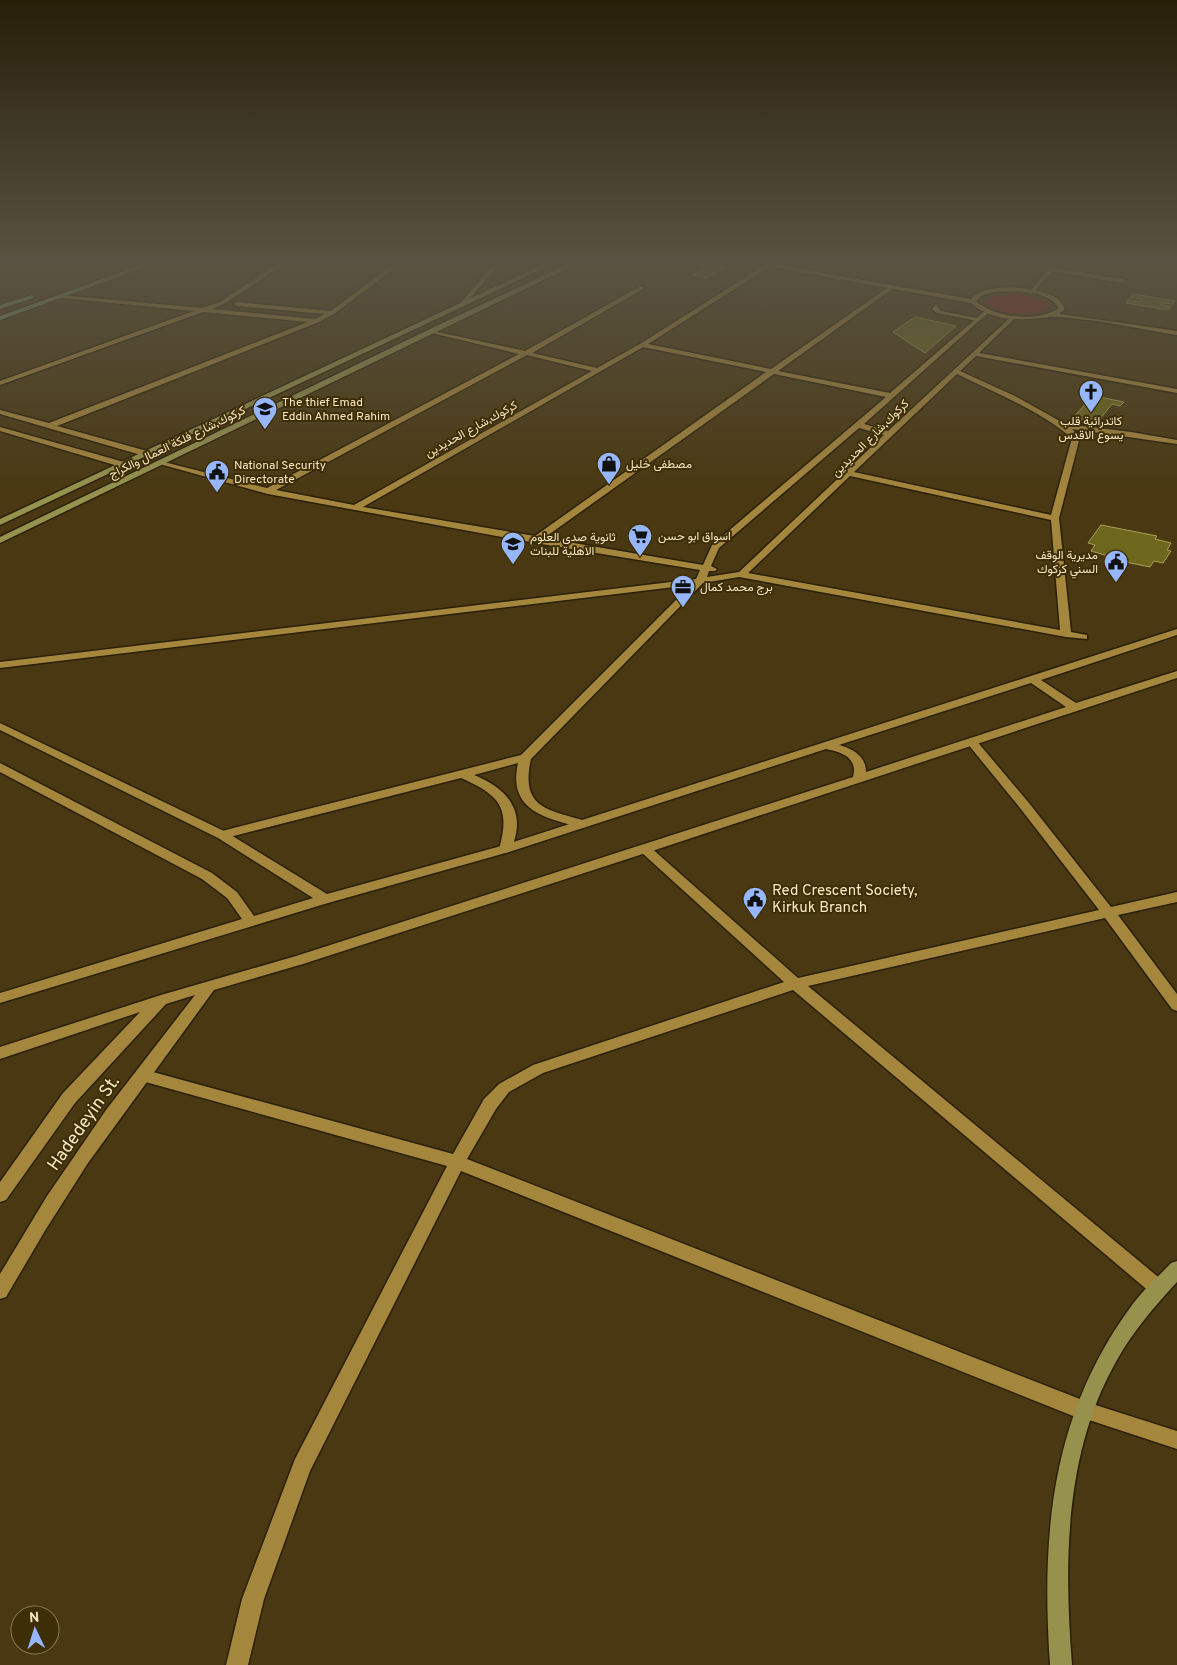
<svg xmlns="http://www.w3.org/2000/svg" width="1177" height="1665" font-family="Overpass,Vazirmatn,sans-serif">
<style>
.green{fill:#8f1419}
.building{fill:#6c671c;stroke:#a6a256}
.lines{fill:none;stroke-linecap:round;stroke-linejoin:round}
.service-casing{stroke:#2a2009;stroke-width:3}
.minor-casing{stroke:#2a2009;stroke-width:3}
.tertiary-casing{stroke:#2a2009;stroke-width:3}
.secondary-casing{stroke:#2a2009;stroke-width:3}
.trunk-casing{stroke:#2a2009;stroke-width:2}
.service{fill:#a5863d;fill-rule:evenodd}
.minor{fill:#a5863d;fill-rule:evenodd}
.tertiary{fill:#a5863d;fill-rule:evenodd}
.secondary{fill:#96924e;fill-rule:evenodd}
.trunk{fill:#7da66c;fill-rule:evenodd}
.labels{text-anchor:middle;stroke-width:4;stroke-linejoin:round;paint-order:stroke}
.far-poi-label{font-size:12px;fill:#f8e7c4;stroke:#3e2e05;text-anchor:start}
.far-street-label{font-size:12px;fill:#f8e7c4;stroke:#3e2e05}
.poi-label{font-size:15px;fill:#f8e7c4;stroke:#3e2e05;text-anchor:start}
.near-street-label{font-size:18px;fill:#f8e7c4;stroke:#3e2e05}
</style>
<rect width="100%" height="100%" fill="#493811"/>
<path class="green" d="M1008,294C1022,295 1038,295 1048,305L1046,309C1030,316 1000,316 987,302L989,298Z"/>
<g class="building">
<path d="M86,261H108L96,266L82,263Z"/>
<path d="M636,261H655L645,266L632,264Z"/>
<path d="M679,261H707L716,263L712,265L725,267L707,278L693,275L709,267Z"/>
<path d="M1133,294L1175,301L1173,304L1163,303L1161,305L1171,307L1168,310L1126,303L1128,300L1140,302L1142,299L1130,297Z"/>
<path d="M915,317L956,326L925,353L893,332Z"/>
<path d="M1084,394L1124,402L1120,406L1112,404L1095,425L1071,420L1089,400L1081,398Z"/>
<path d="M1101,525L1157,536L1155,539L1171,543L1167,550L1171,551L1163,563L1154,561L1150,567L1106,558L1108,556L1091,551L1095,545L1088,543Z"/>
</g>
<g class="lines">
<defs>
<g id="service">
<path d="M1052,268L1123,279L1126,281L1123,283L1050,271Z"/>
<path d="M936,304L941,311L981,319L978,321L937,313L932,309Z"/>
<path d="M1083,1401L1177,1431V1449L1077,1416L1074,1410L1077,1404Z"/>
</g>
<g id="minor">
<path d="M281,261H289L224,304L212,309L315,319L325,314L237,306L234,304L237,302L331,311L397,261H404L334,314L319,322L57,426L147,451V455H141L0,414V410L49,423L308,322L203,312L0,385V381L194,311L61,298L58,296L59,295L202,308L220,302Z"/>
<path d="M496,261H502L463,307H459V305Z"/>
<path d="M771,261H779L648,344L771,369L890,286L892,289L778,371L890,393L987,309L989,310V312L864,424L888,431L1013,315L1015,316V318L979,353L1177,389V393L976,356L960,371L1015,396L1065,424L1131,432L1177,440V444L1072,429L1080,437L1059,518L1071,632L1087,635V639L1066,637L739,577L703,583L531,759C520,808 547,810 586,821L588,824L586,827L582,828C546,818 507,811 518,763L474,775C501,786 524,805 515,838C513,844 513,851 505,853L499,849C511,807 499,795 461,778L222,839L216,835L222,831L521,755L691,585L0,668V662L696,579L700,570L535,543L268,494L156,463L160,461L267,488L519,354L428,332V330L525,351L639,287H643V289L532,353L597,368L640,344ZM643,347L766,372L535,536L363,507ZM527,355L592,371L354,505L276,490ZM774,374L886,397L712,545L703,565L544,538ZM957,374C995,393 1039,410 1072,438L1051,515L854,472ZM859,428L884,435L739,572L707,577L709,571H715L717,569L711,566L719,548ZM850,476L1051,520L1060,630L748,573Z"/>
<path d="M1015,261L1052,265L1055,261H1061L1032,294L1029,292L1049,268Z"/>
<path d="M0,427L124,462L125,464L118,466L0,431Z"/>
<path d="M971,738L975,739L1029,803L1111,907L1177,892V902L1118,915L1177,994V1011L1172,1009L1105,918L808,986L1163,1281L1166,1287L1163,1293L1157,1295L1151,1293L793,990L543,1073L509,1092L496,1109L467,1159L1090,1403L1093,1410L1090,1417L1083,1420L461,1171L310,1471L264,1599L248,1665H226L242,1599L295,1459L447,1166L142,1081L137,1079L134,1075L137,1071L142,1069L453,1154L484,1099L499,1084L533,1065L784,982L641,852L639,849L645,845L649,846L798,978L1099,910L1020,808L967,743L965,741Z"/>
</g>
<g id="tertiary">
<path d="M739,261H755L971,299C983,281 1038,287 1055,297C1060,300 1062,304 1065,309L1059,314L1177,331V335C1144,330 1111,322 1078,319C1070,318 1059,316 1051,317C1024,320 993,323 971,303ZM993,292C1012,291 1048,289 1059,308C1037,323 995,318 976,301L981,296Z"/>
<path d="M1177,629V635L1041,680L1076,703L1177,671V678L649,852L303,964L214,990L88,1163L46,1229L6,1297L0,1299V1274L47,1196L106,1110L195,995L166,1004L75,1103L6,1200L0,1202V1182L63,1093L140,1012L0,1059V1047L161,995L296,956L853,777C858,758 842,752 826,749L509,852L328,903L0,1003V993L242,919L227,898L202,879L0,772V763L212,873L237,892L254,916L313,898L218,838L0,730V723L226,832L327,894L501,846ZM1031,683L1066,707L866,772C866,756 853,749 839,745Z"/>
</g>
<g id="secondary">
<path d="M550,261H559L0,525V519Z"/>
<path d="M574,261H583L0,543V537L428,330Z"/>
<path d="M1177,1261V1282C1155,1306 1133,1331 1117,1360C1064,1452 1064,1563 1072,1665H1050C1041,1533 1051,1415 1132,1305C1143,1290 1158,1277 1171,1263Z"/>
</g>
<g id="trunk">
<path d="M152,261H162L0,320V316Z"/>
<path d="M32,295L35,297L34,298L0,309V305Z"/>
</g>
</defs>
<use href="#service" class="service-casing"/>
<use href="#minor" class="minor-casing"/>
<use href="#tertiary" class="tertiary-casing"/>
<use href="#secondary" class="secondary-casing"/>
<use href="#trunk" class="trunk-casing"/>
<use href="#service" class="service"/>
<use href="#minor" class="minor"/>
<use href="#tertiary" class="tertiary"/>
<use href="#secondary" class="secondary"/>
<use href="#trunk" class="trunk"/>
</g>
<linearGradient id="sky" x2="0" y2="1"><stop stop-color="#281f09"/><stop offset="0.53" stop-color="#595343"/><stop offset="1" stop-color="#595343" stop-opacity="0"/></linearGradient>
<rect width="1177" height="495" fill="url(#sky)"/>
<defs>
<symbol id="church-pin" viewBox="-11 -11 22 30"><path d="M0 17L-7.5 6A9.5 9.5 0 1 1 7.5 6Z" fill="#96b6fd" stroke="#3e2e05"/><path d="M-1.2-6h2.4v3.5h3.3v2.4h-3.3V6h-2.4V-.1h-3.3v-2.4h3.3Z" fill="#111"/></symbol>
<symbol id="school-pin" viewBox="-11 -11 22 30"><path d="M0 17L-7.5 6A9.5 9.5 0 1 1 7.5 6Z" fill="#96b6fd" stroke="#3e2e05"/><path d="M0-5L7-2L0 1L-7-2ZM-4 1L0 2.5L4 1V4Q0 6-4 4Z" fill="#111"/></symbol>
<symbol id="shop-pin" viewBox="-11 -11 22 30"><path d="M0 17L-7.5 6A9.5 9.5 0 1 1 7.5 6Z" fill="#96b6fd" stroke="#3e2e05"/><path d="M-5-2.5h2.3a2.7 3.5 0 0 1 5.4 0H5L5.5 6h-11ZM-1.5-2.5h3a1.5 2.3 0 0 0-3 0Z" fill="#111"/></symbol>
<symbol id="civic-pin" viewBox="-11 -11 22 30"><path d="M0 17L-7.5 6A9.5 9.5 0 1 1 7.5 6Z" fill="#96b6fd" stroke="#3e2e05"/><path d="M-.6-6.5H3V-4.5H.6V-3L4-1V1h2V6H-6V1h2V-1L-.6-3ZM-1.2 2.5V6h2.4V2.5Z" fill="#111"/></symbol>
<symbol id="supermarket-pin" viewBox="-11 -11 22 30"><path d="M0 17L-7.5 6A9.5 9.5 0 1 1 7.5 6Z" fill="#96b6fd" stroke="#3e2e05"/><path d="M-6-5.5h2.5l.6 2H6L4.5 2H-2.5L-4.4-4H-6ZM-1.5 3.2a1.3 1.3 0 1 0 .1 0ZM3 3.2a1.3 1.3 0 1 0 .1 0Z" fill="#111"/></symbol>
<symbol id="office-pin" viewBox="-11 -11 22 30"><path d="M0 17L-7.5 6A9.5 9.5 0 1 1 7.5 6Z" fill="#96b6fd" stroke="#3e2e05"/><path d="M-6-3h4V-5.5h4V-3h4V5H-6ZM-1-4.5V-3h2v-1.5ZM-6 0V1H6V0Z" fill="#111"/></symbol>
</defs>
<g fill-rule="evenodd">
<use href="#church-pin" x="1077" y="378" width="28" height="38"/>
<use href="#school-pin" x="251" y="395" width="28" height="38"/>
<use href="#shop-pin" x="595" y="450" width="28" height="38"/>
<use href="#civic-pin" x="203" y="458" width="28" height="38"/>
<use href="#supermarket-pin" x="626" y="522" width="28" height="38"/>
<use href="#school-pin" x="499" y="530" width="28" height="38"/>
<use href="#civic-pin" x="1102" y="548" width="28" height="38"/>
<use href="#office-pin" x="669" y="573" width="28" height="38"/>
<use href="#civic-pin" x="741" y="885" width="28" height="38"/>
</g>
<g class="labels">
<g class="far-poi-label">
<text x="282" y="406">The thief Emad<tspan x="282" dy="14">Eddin Ahmed Rahim</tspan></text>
<text x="1091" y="425" text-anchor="middle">كاتدرائية قلب<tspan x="1091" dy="14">يسوع الاقدس</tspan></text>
<text x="626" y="468">مصطفى خليل</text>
<text x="234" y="469">National Security<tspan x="234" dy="14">Directorate</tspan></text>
<text x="658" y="540">اسواق ابو حسن</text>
<text x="530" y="541">ثانوية صدى العلوم<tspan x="530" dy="14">الاهلية للبنات</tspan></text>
<text x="1098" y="559" text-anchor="end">مديرية الوقف<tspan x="1098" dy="14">السني كركوك</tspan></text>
<text x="700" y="591">برج محمد كمال</text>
</g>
<g class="far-street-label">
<text transform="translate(471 429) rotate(-29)" y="4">كركوك,شارع الحديدين</text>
<text transform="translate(870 438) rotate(-45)" y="4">كركوك,شارع الحديدين</text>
<text transform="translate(177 442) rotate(-26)" y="4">كركوك,شارع فلكة العمال والكراج</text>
</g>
<g class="poi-label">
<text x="772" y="895">Red Crescent Society,<tspan x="772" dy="17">Kirkuk Branch</tspan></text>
</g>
<g class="near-street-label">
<text transform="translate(83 1123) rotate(-55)" y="6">Hadedeyin St.</text>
</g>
</g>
<g transform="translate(35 1630) rotate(356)"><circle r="24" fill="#3e2e05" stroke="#887851"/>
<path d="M0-4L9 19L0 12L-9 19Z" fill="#96b6fd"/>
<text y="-8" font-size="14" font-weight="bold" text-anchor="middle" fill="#f8e7c4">N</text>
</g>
</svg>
